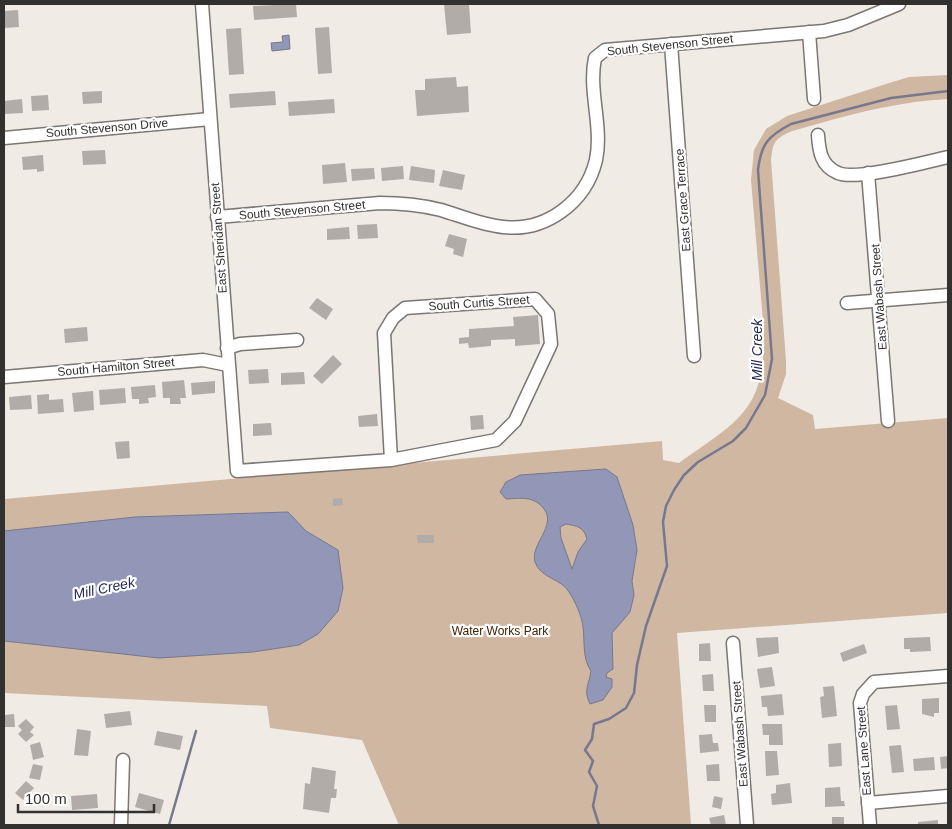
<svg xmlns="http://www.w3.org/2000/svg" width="952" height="829" font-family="Arial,sans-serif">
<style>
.green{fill:#cfb7a1}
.water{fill:#9297b7;stroke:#76788e;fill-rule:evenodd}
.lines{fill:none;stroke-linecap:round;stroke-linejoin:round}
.stream{stroke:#76788e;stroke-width:2.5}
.building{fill:#b1aca7}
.minor-casing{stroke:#7b7672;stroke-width:15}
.minor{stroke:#fff;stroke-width:12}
.labels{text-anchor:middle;stroke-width:4.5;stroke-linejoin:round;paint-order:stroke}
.street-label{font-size:12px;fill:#33312f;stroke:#fff}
.park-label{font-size:12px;fill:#3f2201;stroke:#fff}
.water-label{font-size:14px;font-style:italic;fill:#272955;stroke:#fff}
</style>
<rect width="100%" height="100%" fill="#f1ebe6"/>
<path class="green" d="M948,75V99C903,101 860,112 817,124C805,128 788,130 778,139C772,144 772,153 771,160L786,361V374L778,398L813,415L815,429L948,418V613L677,633L691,825H399L362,740L270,728L267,706L4,693V499L662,441L663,460L679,463C737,421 765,412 764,333L751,180L754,150L766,129L787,116L889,83L909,77Z"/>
<g class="water">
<path d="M289,35L290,49L272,51L271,43L283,42L282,36Z"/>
<path d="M606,469L617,477L633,525L637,550L632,581L634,595L630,612L612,633L613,669L607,673L606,677L612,679V687L603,700L590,704C583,690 589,685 591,671C582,658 585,642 583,627C582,616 575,601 569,592C562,579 540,578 535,562C530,544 557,526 544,509C534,496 522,498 506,499L500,492L506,482L520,475ZM566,524C577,526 584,527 587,539L578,552L572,569L561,538L560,527Z"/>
<path d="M288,512L306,531L338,550L343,588L338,611L318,634L299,645L253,652L159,658L4,641V531L135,517Z"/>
</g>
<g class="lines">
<g class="stream">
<path d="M169,825L196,731"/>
<path d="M599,825L593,806L597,786L589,772L593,761L585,750L592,739L594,724L609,719L626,708L634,693L637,665L646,626L667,566L663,522L666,506L674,490L684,475L698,462L733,441L746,428L765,395L772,359L758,170C761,144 768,136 791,124L891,98L948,91"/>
</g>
</g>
<g class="building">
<path d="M296,4L297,17L254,20L253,6Z"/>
<path d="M444,4H469L471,33L447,35Z"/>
<path d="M18,10L19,27L4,28V11Z"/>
<path d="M329,27L332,73L318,74L315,28Z"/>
<path d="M241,28L244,74L229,75L226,29Z"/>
<path d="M456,77L457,87L468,86L469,112L417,116L415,90H425V79Z"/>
<path d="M102,91V103L83,104L82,92Z"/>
<path d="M275,91L276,105L230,108L229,94Z"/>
<path d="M48,95L49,110L32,111L31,96Z"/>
<path d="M22,99L23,113L4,114V101Z"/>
<path d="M334,99L335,113L289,116L288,102Z"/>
<path d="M105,150L106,164L83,165L82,151Z"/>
<path d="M43,155L44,171L37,172V169L23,170L22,157Z"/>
<path d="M345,163L347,182L323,184L322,165Z"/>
<path d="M403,166L404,179L382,181L381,168Z"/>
<path d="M411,166L435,170L434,183L409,180Z"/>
<path d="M374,168L375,179L352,181L351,169Z"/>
<path d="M443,170L465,175L462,190L439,186Z"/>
<path d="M377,224L378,238L358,239L357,225Z"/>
<path d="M349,227L350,239L327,240V229Z"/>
<path d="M449,234L467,239L463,257L453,254L454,249L445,246Z"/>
<path d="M317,298L333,309L326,320L309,308Z"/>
<path d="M538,315L540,344L515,346V339L491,340V346L469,348L468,343L459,344V338L469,337V329L514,326L513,317Z"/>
<path d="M87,327L88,341L65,343L64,329Z"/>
<path d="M333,355L342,364L322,384L313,376Z"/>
<path d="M268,369L269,383L249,384L248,370Z"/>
<path d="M304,372L305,384L281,385V373Z"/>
<path d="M184,380L186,398H180L181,404H170V398H163L162,382Z"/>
<path d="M215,381V393L192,395L191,383Z"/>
<path d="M155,385L156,397L148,398L149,403L139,404V399H132L131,387Z"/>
<path d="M125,388L126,403L100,405L99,390Z"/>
<path d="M93,391L94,410L74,412L72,393Z"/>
<path d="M49,394V400L63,399L64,412L38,414L37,395Z"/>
<path d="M31,395L32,409L10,410L9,397Z"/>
<path d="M377,414L378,426L359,427L358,416Z"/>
<path d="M483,415L484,429L471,430L470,416Z"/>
<path d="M271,423L272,435L253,436V424Z"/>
<path d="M129,441L130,458L117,459L115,442Z"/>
<path d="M342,498L343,505L333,506V499Z"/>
<path d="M417,535H434V543H418Z"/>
<path d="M778,637L779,653L758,657L756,638Z"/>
<path d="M930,637L931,651L910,652V649H904V638Z"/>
<path d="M710,643L711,661H699V644Z"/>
<path d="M864,644L867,653L843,662L840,653Z"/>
<path d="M772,667L775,686L760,688L757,669Z"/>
<path d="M713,674L714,691H703L702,675Z"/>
<path d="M834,686L837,716L822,718L820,697L824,696L823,687Z"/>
<path d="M782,694L784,715L768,716L767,707H762L761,696Z"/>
<path d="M939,698V713H934V717L922,714V699Z"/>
<path d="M704,705H716V722H705Z"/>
<path d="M897,705L900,729L887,730L885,706Z"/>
<path d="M130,711L132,725L106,728L104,714Z"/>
<path d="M14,714L15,727H4V715Z"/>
<path d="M26,719L34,727L30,732L34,735L26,742L18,734L22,730L18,726Z"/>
<path d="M762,724H782L783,745H769V735H763Z"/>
<path d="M77,729L91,731L88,756L74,755Z"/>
<path d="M157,731L183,736L180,750L154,745Z"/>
<path d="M712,734L713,743H718L719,751L700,753L699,735Z"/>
<path d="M40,742L44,757L33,760L30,745Z"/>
<path d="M841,743L842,766L829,767L828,744Z"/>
<path d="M901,745L904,772L892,773L889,746Z"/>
<path d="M765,751H777L779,775L766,776Z"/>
<path d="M948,756V768L941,769L940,757Z"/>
<path d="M934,757L935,770L914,771L913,759Z"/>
<path d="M33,764L43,766L40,780L29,778Z"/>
<path d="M719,764L720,781H707L706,765Z"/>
<path d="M312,767L336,771L334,789H337L336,798H331L329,813L303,809L305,783L310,784Z"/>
<path d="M26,781L34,788L23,800L15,793Z"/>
<path d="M790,783L792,803L772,805L771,794L776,793V785Z"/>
<path d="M840,787L841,801H844L845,806L825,807V788Z"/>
<path d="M139,793L164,800L160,814L135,807Z"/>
<path d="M97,794L98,808L72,810L71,796Z"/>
<path d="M714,796L723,798L721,809L712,807Z"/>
<path d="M724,815L726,825H711L709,818Z"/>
<rect x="832" y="817" width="12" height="8"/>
<path d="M938,820V825H918V822Z"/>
</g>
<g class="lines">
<defs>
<g id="minor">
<path d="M202,4L237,471L391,460L384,333L393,318L405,308L535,299L548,314L551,344L515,421L496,440L391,460"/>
<path d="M809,32L814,99"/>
<path d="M671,44L694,356"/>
<path d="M818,135C819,151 821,166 838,173C855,181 926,162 948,157"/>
<path d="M4,138L210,119"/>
<path d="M868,173L888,421"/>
<path d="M217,217L380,203C401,203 421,205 441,210C461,216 482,225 503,227C546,232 586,202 596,160C603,126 588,91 595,58L605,50L824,31L848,25L899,4"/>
<path d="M847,303L948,295"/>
<path d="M227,348L240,344L297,340"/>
<path d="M4,377L203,360L228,365"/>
<path d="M733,643L747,825"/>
<path d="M868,803L948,796"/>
<path d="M121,825L123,760"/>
<path d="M870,825L860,703L863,694L874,682L948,676"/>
</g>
</defs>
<use href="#minor" class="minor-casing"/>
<use href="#minor" class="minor"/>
</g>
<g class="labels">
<g class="street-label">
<text transform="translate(670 45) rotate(-6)" y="4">South Stevenson Street</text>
<text transform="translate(107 128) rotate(-5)" y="4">South Stevenson Drive</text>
<text transform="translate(683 200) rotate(-94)" y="4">East Grace Terrace</text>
<text transform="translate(302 210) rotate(-5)" y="4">South Stevenson Street</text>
<text transform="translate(219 238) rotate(-94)" y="4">East Sheridan Street</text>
<text transform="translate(879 297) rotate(-94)" y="4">East Wabash Street</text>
<text transform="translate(479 303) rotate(-4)" y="4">South Curtis Street</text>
<text transform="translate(116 367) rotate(-5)" y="4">South Hamilton Street</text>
<text transform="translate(740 734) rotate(-94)" y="4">East Wabash Street</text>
<text transform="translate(864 751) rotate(-94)" y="4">East Lane Street</text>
</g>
<g class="park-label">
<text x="500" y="635">Water Works Park</text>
</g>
<g class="water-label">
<text transform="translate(757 350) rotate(-90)" y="5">Mill Creek</text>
<text transform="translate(104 588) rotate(-12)" y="5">Mill Creek</text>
</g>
</g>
<rect width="952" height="829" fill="none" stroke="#33312f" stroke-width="10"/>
<path d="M18 804v8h136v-8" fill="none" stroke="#33312f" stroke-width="2.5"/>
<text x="25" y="804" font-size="15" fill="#33312f" stroke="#ffffff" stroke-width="4" paint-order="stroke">100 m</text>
</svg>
